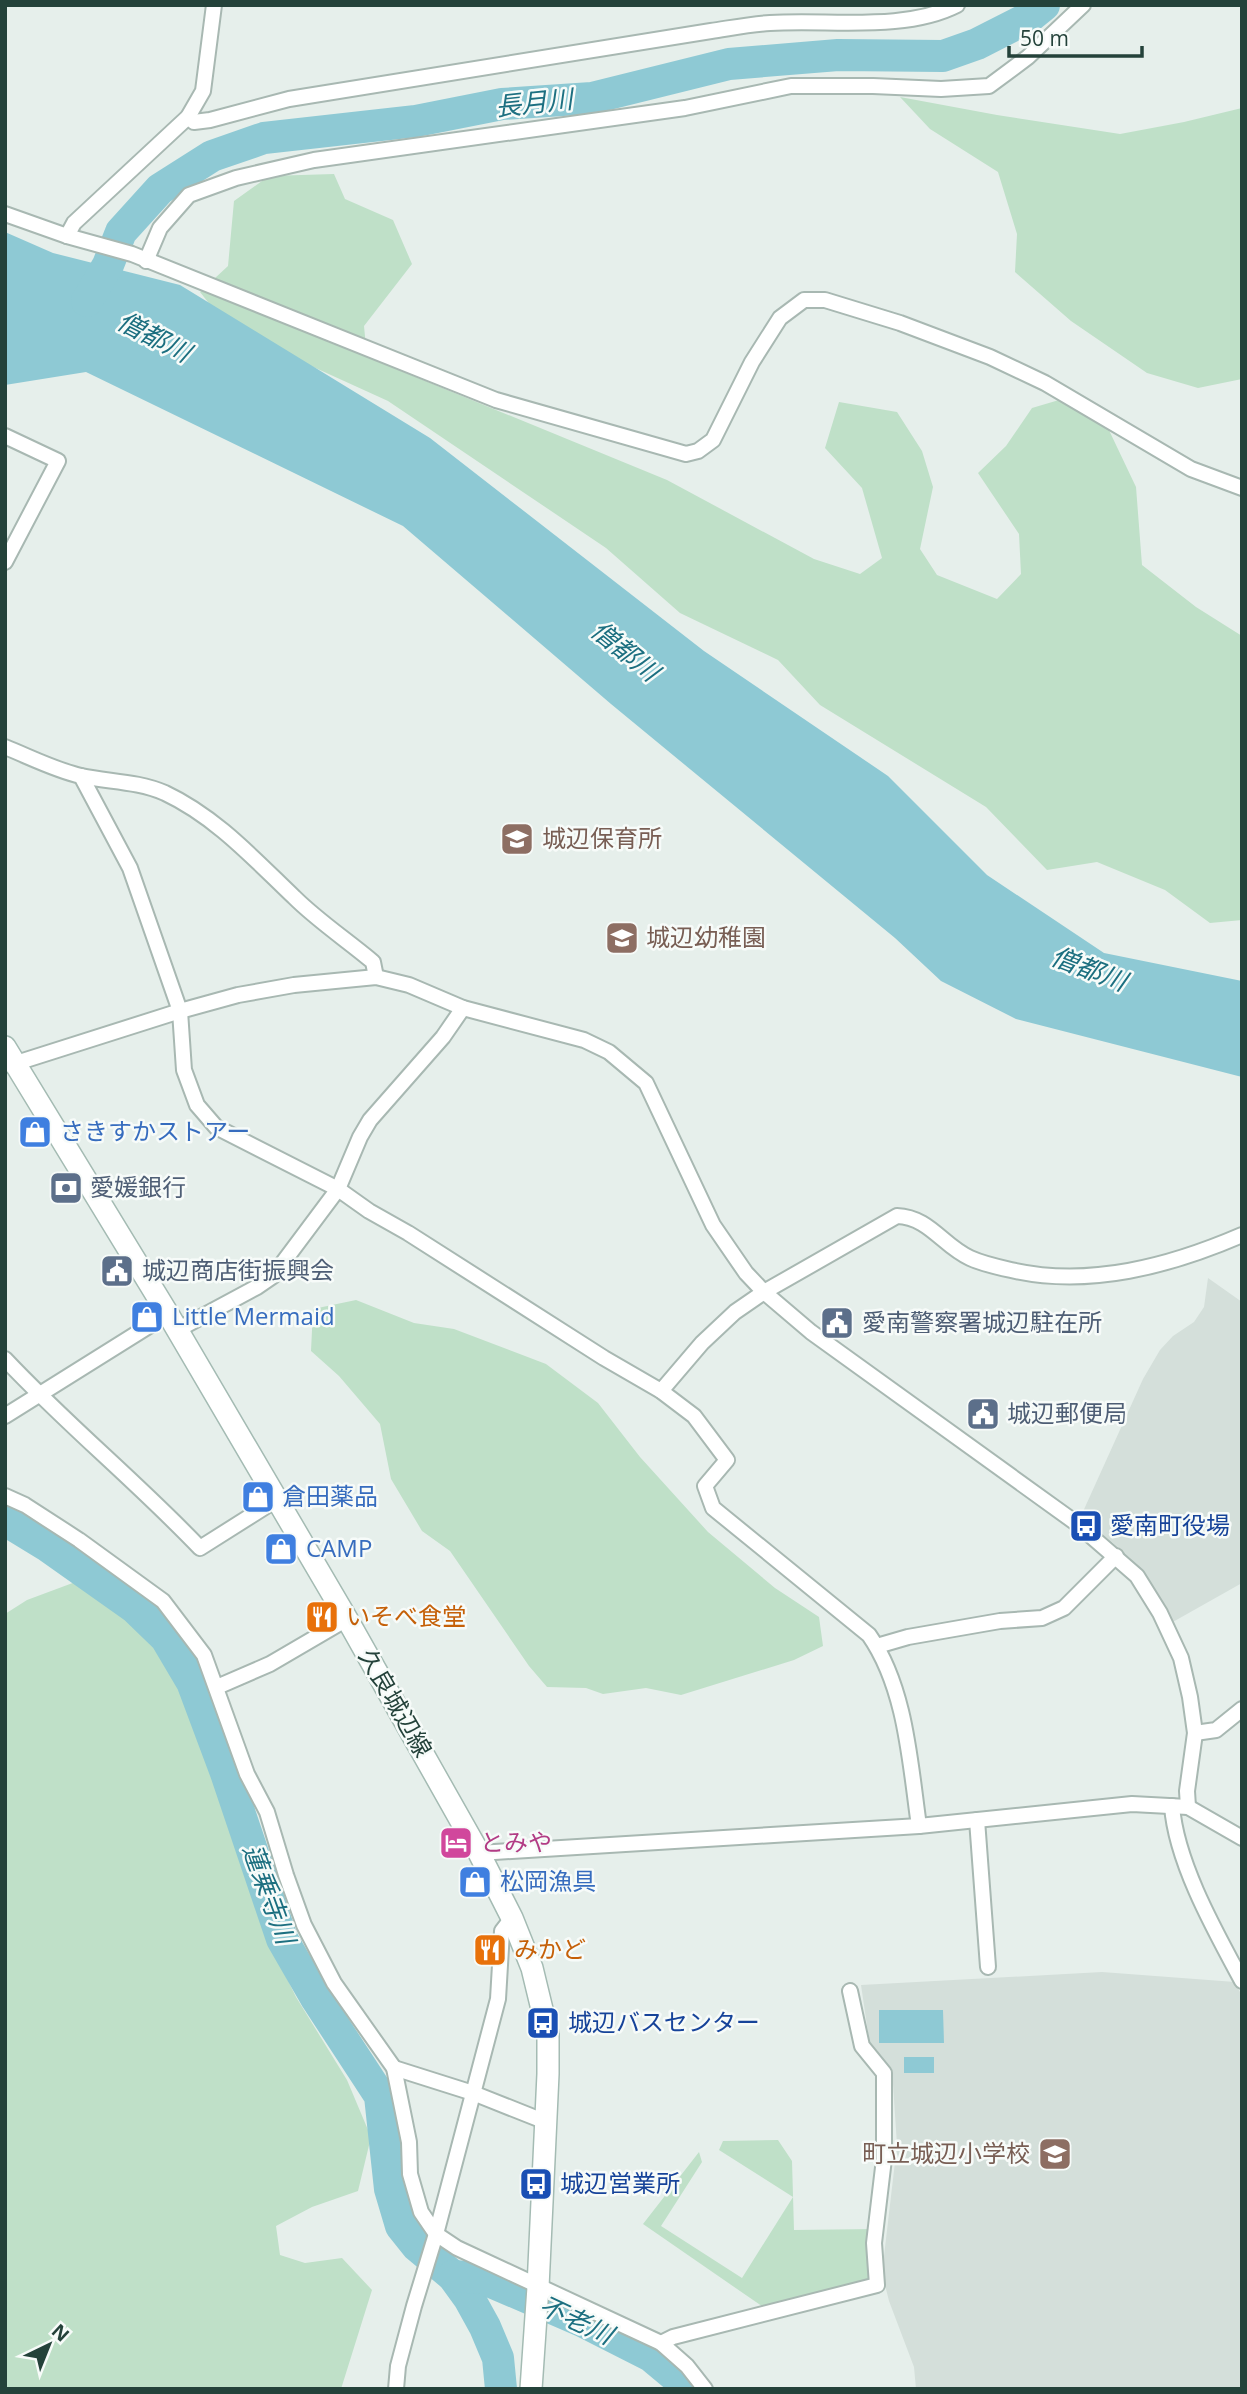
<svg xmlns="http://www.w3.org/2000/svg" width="1247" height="2394" font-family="'Open Sans','Noto Sans JP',sans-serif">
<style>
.built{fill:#d4dfda}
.green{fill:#bfe0c8}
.water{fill:#8ec9d4}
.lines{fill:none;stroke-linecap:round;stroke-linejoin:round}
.river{stroke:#8ec9d4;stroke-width:32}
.street-casing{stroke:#a8b8b2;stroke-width:18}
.secondary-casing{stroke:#a4bbb3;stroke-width:24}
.street{stroke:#fff;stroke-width:14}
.secondary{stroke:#fff;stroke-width:21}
.labels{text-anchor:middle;stroke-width:5;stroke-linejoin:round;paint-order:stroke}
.education-label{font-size:24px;fill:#785e54;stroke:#f7fbf9;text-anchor:start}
.shop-label{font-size:24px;fill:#366cbe;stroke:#f7fbf9;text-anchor:start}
.service-label{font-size:24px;fill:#4e5e75;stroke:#f7fbf9;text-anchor:start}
.transit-label{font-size:24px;fill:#164399;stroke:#f7fbf9;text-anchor:start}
.food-label{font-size:24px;fill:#c56008;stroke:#f7fbf9;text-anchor:start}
.street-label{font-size:24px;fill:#24423a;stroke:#f7fbf9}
.hotel-label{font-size:24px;fill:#b23c85;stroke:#f7fbf9;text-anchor:start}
.water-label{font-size:26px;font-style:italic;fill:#1c6f80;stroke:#f7fbf9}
</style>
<rect width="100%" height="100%" fill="#e6efeb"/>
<g class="built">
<path d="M1208,1278L1242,1302V1583L1171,1623L1146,1580L1119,1548L1081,1516L1143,1379L1160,1350L1173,1336L1194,1322L1204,1307Z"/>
<path d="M1102,1972L1235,1982L1242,1996V2389H916L914,2367L889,2301L882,2273L897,2145L892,2069L870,2046L861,1985Z"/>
</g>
<g class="green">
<path d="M900,97L997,115L1120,134L1184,122L1242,108V379L1198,388L1147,373L1071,321L1015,272L1017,234L998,172L930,129Z"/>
<path d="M334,174L345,199L393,220L412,264L364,326L367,357L667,480L814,559L860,574L882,558L862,488L825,448L839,402L897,412L922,451L933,487L920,549L937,575L997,599L1021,574L1019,534L978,473L1006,446L1032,408L1059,400L1107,426L1136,487L1142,565L1196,607L1242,636V920L1210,923L1165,890L1097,862L1047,870L986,807L820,705L778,660L680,613L606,548L388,401L252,339L215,311L200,292L228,266L234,201L269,176Z"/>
<path d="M356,1300L414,1323L454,1329L546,1364L598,1403L640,1457L708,1532L775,1588L819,1617L823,1646L794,1660L681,1695L646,1688L603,1694L586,1688L547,1687L529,1666L450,1551L422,1531L391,1479L380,1424L339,1376L311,1351L313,1309Z"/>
<path d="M78,1581L165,1649L205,1728L235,1802L270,1944L296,1997L347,2080L371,2137L358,2191L312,2207L276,2226L280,2255L305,2263L342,2258L372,2290L341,2389H5V1614L27,1600Z"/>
<path d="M778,2140L792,2161L794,2230L875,2229L871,2283L766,2309L643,2224L699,2152L702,2162L661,2226L742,2278L793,2197L719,2150L723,2141Z"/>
</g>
<g class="water">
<path d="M5,232L53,253L180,285L430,438L704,651L888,776L987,875L1104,953L1242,981V1077L1016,1019L941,981L895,938L611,704L403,526L86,372L5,385Z"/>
<path d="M879,2010H943L944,2043H879Z"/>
<rect x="904" y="2057" width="30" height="16"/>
</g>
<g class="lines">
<g class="river">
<path d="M87,301L108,265L121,232L160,189L212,156L264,138L416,121L502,104L592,98L729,64L838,55L943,56L977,44L1028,18L1044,5"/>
<path d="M5,1520L46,1545L135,1608L166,1638L192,1682L226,1773L282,1939L316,1998L380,2096L390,2189L401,2226L417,2246L453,2276L469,2298L485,2327L498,2358L501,2389"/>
<path d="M453,2276L482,2278L582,2321L651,2356L681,2381L686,2389"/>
</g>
<defs>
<g id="street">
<path d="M188,117L194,122L210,120L289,99L711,31C731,28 751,24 770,23C828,19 904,32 957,5"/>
<path d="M5,214L67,236L132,254L496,400L686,454L698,451L713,440L752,362L780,318L804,300H825L900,323L990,357L1045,383L1191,469L1242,488"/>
<path d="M67,236L74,223L188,117L203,91L214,5"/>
<path d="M146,261L160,228L189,195L236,178L314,160L685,108L791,86H873L941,89L989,86L1028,57L1083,5"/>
<path d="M5,436L58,461L5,562"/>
<path d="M5,747C30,757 55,770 81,776C109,782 137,781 165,793C216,817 254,859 294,897C318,921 347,940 373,962L376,977"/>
<path d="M81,776L130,868L180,1011L184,1070L197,1105L216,1127L338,1189L369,1211L408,1233L604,1358L661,1391L694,1416L727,1460L705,1486L713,1508L869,1635C906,1688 910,1763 919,1826"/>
<path d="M10,1065L180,1011L238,995L294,985L376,977L409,985L463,1008L584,1040L609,1052L646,1083L713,1225L746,1273L764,1292L811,1332L1076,1523L1137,1576L1160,1613L1181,1658L1190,1697L1195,1733L1187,1791L1188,1807"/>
<path d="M177,1330L257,1287L273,1276L338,1189L360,1137L370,1120L443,1037L463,1008"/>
<path d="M5,1359C67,1425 137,1482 200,1548L276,1500"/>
<path d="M661,1391L702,1343L735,1312L764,1292L897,1216C929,1217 943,1246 970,1258C983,1264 997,1267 1011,1270C1089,1288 1170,1266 1242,1235"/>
<path d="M5,1416L168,1314"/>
<path d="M5,1496L25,1505L79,1540L163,1601L204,1655L247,1774L267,1812L286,1875L304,1925L334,1983L394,2068L409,2142L410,2174L421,2212L436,2234L457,2248L661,2343L687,2366L705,2389"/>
<path d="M877,1646L908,1637L1000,1621L1042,1618L1064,1608L1116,1556"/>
<path d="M217,1687L270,1664L347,1619"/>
<path d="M1195,1733L1216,1730L1242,1709"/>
<path d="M1172,1806C1176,1862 1215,1931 1242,1981"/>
<path d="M977,1820L988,1967"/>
<path d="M479,1853L919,1826L1132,1804L1188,1807L1242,1838"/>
<path d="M394,2068L473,2093L546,2122"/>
<path d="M661,2343L673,2337L877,2285L874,2243L884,2159V2073L862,2046L850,1991"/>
<path d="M396,2389L398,2366L414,2306L436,2234L498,1999L502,1931L512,1918"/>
</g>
<path id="secondary" d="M5,1047L168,1314L347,1619L479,1853L512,1918L532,1968L548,2034V2074L538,2287L531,2389"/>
</defs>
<use href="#street" class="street-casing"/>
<use href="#secondary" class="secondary-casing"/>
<use href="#street" class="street"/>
<use href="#secondary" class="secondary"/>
</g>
<defs>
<symbol id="school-square" viewBox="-11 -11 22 22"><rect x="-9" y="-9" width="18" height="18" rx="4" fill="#8d6e63" stroke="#f7fbf9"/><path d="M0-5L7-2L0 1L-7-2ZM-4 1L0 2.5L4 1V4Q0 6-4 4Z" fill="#fff"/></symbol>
<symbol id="shop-square" viewBox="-11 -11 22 22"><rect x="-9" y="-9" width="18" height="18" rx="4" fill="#3f7fe0" stroke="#f7fbf9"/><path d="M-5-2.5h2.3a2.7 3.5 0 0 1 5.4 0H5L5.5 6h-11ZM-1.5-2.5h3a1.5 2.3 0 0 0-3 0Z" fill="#fff"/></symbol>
<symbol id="bank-square" viewBox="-11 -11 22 22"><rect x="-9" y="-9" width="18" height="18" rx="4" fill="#5c6f8a" stroke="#f7fbf9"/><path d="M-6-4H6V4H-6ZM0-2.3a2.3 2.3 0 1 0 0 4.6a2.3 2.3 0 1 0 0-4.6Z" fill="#fff"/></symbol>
<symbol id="civic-square" viewBox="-11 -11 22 22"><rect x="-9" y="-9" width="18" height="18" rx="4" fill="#5c6f8a" stroke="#f7fbf9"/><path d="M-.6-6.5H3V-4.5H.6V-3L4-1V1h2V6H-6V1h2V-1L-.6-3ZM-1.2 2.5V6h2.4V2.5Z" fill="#fff"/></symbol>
<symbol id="bus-square" viewBox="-11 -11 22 22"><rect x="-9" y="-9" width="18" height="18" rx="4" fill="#1a4fb4" stroke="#f7fbf9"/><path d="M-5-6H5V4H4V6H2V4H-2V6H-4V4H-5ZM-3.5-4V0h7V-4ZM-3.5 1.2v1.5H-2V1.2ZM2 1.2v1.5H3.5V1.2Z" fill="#fff"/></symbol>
<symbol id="restaurant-square" viewBox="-11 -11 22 22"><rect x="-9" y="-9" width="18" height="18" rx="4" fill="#e8710a" stroke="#f7fbf9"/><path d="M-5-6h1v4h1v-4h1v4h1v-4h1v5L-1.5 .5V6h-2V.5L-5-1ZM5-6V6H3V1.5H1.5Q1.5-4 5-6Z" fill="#fff"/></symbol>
<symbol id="hotel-square" viewBox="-11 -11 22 22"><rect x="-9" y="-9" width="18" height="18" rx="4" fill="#d1479c" stroke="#f7fbf9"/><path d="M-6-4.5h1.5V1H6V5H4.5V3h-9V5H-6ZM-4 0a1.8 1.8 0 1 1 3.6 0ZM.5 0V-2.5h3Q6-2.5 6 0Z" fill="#fff"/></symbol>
</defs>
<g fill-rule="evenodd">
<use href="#school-square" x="498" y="820" width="38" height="38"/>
<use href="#school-square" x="603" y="919" width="38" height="38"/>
<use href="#shop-square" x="16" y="1113" width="38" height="38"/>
<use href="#bank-square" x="47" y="1169" width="38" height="38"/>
<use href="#civic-square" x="98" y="1252" width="38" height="38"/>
<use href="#shop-square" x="128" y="1298" width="38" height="38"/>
<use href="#civic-square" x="818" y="1304" width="38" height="38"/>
<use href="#civic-square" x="964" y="1395" width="38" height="38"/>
<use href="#shop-square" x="239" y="1478" width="38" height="38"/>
<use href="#bus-square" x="1067" y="1507" width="38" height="38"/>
<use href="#shop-square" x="262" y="1530" width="38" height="38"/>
<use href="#restaurant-square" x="303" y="1598" width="38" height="38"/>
<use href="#hotel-square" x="437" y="1824" width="38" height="38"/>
<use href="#shop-square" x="456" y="1863" width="38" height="38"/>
<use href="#restaurant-square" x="471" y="1931" width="38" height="38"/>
<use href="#bus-square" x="524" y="2004" width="38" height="38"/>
<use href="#school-square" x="1036" y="2135" width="38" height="38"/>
<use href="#bus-square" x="517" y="2165" width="38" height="38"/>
</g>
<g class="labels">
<g class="education-label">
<text x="542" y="847">城辺保育所</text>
<text x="646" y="946">城辺幼稚園</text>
<text x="1030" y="2162" text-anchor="end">町立城辺小学校</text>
</g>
<g class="shop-label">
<text x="60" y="1140">さきすかストアー</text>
<text x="172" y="1325">Little Mermaid</text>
<text x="282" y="1505">倉田薬品</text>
<text x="306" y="1557">CAMP</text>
<text x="500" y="1890">松岡漁具</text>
</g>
<g class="service-label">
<text x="90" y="1196">愛媛銀行</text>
<text x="142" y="1279">城辺商店街振興会</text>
<text x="862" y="1331">愛南警察署城辺駐在所</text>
<text x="1007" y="1422">城辺郵便局</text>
</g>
<g class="transit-label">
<text x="1110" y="1534">愛南町役場</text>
<text x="568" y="2031">城辺バスセンター</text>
<text x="560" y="2192">城辺営業所</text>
</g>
<g class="food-label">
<text x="346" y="1625">いそべ食堂</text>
<text x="514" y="1958">みかど</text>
</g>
<g class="street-label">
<text transform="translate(395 1703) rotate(60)" y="8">久良城辺線</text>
</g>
<g class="hotel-label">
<text x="480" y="1851">とみや</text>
</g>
<g class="water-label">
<text transform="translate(534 103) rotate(-6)" y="9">長月川</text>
<text transform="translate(154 337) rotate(27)" y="9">僧都川</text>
<text transform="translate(625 651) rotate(39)" y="9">僧都川</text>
<text transform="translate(1089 969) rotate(21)" y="9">僧都川</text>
<text transform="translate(269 1894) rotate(70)" y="9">蓮乗寺川</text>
<text transform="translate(576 2320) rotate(25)" y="9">不老川</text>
</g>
</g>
<rect width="1247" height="2394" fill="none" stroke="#24423a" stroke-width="14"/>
<g transform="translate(49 2345) rotate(43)" stroke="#f7fbf9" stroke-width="5" paint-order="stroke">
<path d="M0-5L12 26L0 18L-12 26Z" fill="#24423a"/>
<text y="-10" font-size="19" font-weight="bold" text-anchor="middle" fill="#24423a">N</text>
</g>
<path d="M1009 46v10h133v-10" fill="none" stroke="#24423a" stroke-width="3.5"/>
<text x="1020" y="46" font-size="21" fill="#24423a" stroke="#f7fbf9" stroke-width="5" paint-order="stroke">50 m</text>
</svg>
